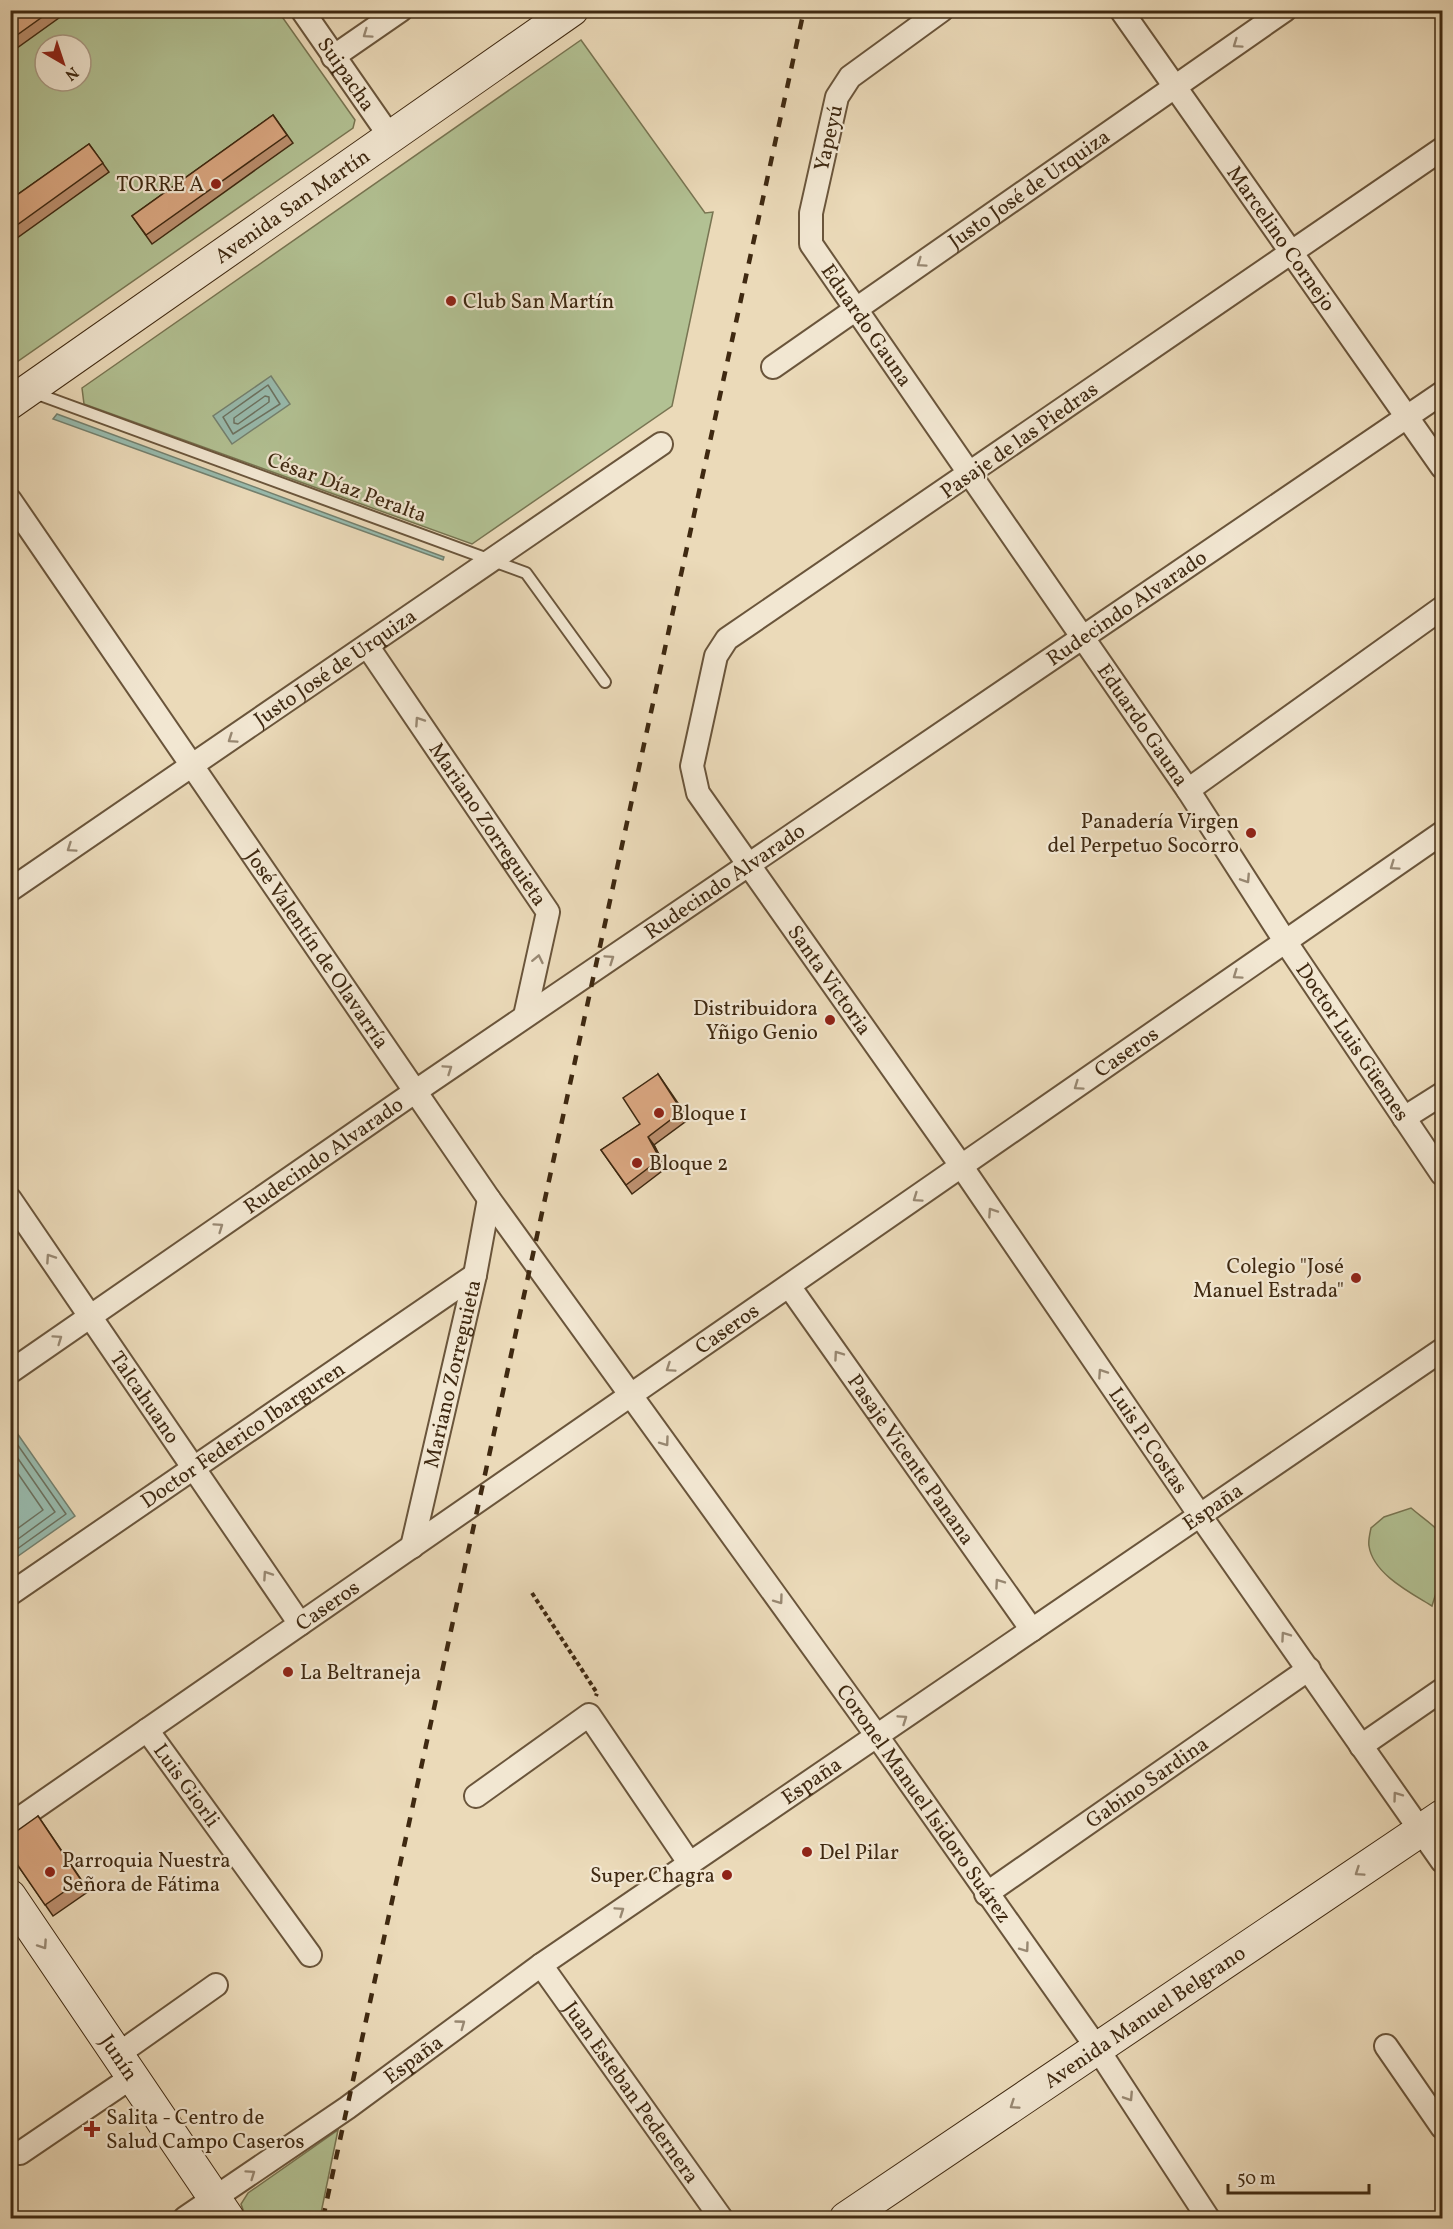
<svg xmlns="http://www.w3.org/2000/svg" width="1453" height="2229" font-family="Vollkorn,serif">
<style>
.green{fill:#b2c193;stroke:#787552;stroke-width:1.5;fill-rule:evenodd}
.water{fill:#98bbae;stroke:#74816f;stroke-width:1.5}
.lines{fill:none;stroke-linecap:round;stroke-linejoin:round}
.shore{stroke:#6c7260;stroke-width:1.5}
.lane-casing{stroke:#6a553b;stroke-width:14}
.street-casing{stroke:#6a553b;stroke-width:26}
.secondary-casing{stroke:#3f2911;stroke-width:34}
.path{stroke:#3f2911;stroke-width:4;stroke-dasharray:4.5 3;stroke-linecap:butt}
.lane{stroke:#f2e7d2;stroke-width:10}
.street{stroke:#f2e7d2;stroke-width:22}
.secondary{stroke:#f2e7d2;stroke-width:32}
.rail{stroke:#3f2911;stroke-width:4.5;stroke-dasharray:10 10;stroke-linecap:butt}
.wall{fill:#bb8f6e;stroke:#3f2911;stroke-width:1.5}
.shaded-wall{fill:#98745a;stroke:#3f2911;stroke-width:1.5}
.building{fill:#d9a680;stroke:#3f2911;stroke-width:1.5}
.oneway{stroke:#988872}
.poi-dot{fill:#8f2418;stroke:#f2e7d2;stroke-width:2}
.labels{text-anchor:middle;stroke-width:4.5;stroke-linejoin:round;paint-order:stroke}
.street-label{font-size:21px;fill:#3f2911;stroke:#f2e7d2}
.poi-label{font-size:21px;fill:#3f2911;stroke:#f2e7d2;text-anchor:start}
</style>
<rect width="100%" height="100%" fill="#ebdab9"/>
<filter id="stains"><feTurbulence type="fractalNoise" baseFrequency=".00333" numOctaves="4"/><feColorMatrix values="0 0 0 0 .2 0 0 0 0 .09 0 0 0 0 .02 0 0 0 .5 -.17"/></filter>
<radialGradient id="worn" r=".72"><stop offset=".6" stop-color="#630" stop-opacity="0"/><stop offset="1" stop-color="#630" stop-opacity=".3"/></radialGradient>
<g class="green">
<path d="M11,11H278L355,120L353,128L11,366ZM45,45H81V81H45Z"/>
<path d="M581,40L705,213L713,212L672,406L472,544L84,404L82,388Z"/>
<path d="M1411,1508C1420,1516 1433,1524 1440,1533C1451,1548 1437,1590 1432,1606C1411,1593 1373,1574 1369,1546C1368,1541 1370,1533 1371,1528L1384,1517Z"/>
<path d="M338,2130L320,2218H246L241,2204L248,2193Z"/>
</g>
<g class="water">
<path d="M271,376L290,404L232,444L213,416Z"/>
<path d="M57,414L444,557L443,560L53,419Z"/>
<path d="M10,1423L75,1516L11,1561H10Z"/>
</g>
<g class="lines">
<g class="shore">
<path d="M268,385L280,404L233,434L223,417Z"/>
<path d="M265,396L269,397V402L238,424L234,423V418Z"/>
<path d="M10,1434L66,1514L10,1554"/>
<path d="M10,1447L55,1512L10,1545"/>
<path d="M10,1462L43,1510L10,1534"/>
</g>
<defs>
<path id="lane" d="M32,392L526,573L605,682"/>
<g id="street">
<path id="s1" d="M302,10L391,138"/>
<path id="s2" d="M942,10L850,77L837,97L811,213V244L1188,790L1285,941L1442,1174"/>
<path id="s3" d="M1121,10L1442,467"/>
<path d="M333,57L401,10"/>
<path id="s4" d="M1442,149L727,639L716,656L692,766L698,793L962,1167L1199,1514L1442,1861"/>
<path id="s5" d="M773,367L1285,10"/>
<path id="s6" d="M10,500L489,1199L877,1736L1097,2048L1208,2218"/>
<path id="s7" d="M368,647L548,912L525,1016"/>
<path d="M1188,790L1442,608"/>
<path id="s8" d="M10,890L661,444"/>
<path d="M1404,1118L1442,1094"/>
<path id="s9" d="M10,1199L300,1624"/>
<path id="s10" d="M789,1286L1032,1630"/>
<path id="s11" d="M10,1372L416,1091L1442,393"/>
<path id="s12" d="M412,1547L475,1275L489,1199"/>
<path id="s13" d="M10,1594L475,1275"/>
<path id="s14" d="M147,1730L310,1955"/>
<path d="M1361,1746L1442,1690"/>
<path d="M476,1796L589,1715L690,1864"/>
<path id="s15" d="M10,1825L1442,833"/>
<path id="s16" d="M986,1894L1309,1669"/>
<path id="s17" d="M541,1965L721,2218"/>
<path d="M1386,2046L1442,2127"/>
<path d="M117,2055L216,1985"/>
<path d="M20,2153L132,2077"/>
<path id="s18" d="M185,2218L347,2108L541,1965L1442,1350"/>
</g>
<g id="secondary">
<path id="s19" d="M10,403L572,10"/>
<path id="s20" d="M10,1896L228,2218"/>
<path id="s21" d="M846,2218L1442,1816"/>
</g>
</defs>
<use href="#lane" class="lane-casing"/>
<use href="#street" class="street-casing"/>
<use href="#secondary" class="secondary-casing"/>
<path class="path" d="M532,1593L597,1693L596,1696"/>
<use href="#lane" class="lane"/>
<use href="#street" class="street"/>
<use href="#secondary" class="secondary"/>
<path class="rail" d="M323,2218L804,10"/>
</g>
<g class="wall">
<path d="M10,10H70L10,53Z"/>
<path d="M273,115L293,143L152,244L132,216Z"/>
<path d="M89,144L109,172L10,243V200Z"/>
<path d="M658,1074L689,1119L654,1145L666,1168L632,1194L601,1150L640,1124Z"/>
<path d="M38,1816L89,1891L53,1916L10,1854Z"/>
</g>
<path class="shaded-wall" d="M648,1137L654,1145L666,1168L660,1159Z"/>
<g class="building">
<path d="M10,10H52L10,40Z"/>
<path d="M273,115L287,135L146,235L132,216Z"/>
<path d="M89,144L103,163L10,230V200Z"/>
<path d="M658,1074L682,1111L648,1137L660,1159L626,1185L601,1150L640,1124L623,1098Z"/>
<path d="M38,1816L81,1880L45,1905L10,1854V1836Z"/>
</g>
<defs><path id="oneway-chevron" d="M-2-3.5L2.5 0L-2 3.5" fill="none" stroke-width="1.6" stroke-linecap="round" stroke-linejoin="round" transform="scale(1.5)"/></defs>
<g class="oneway">
<use href="#oneway-chevron" transform="translate(367 34) rotate(145)"/>
<use href="#oneway-chevron" transform="translate(1237 44) rotate(145)"/>
<use href="#oneway-chevron" transform="translate(921 263) rotate(145)"/>
<use href="#oneway-chevron" transform="translate(419 721) rotate(-124)"/>
<use href="#oneway-chevron" transform="translate(232 739) rotate(146)"/>
<use href="#oneway-chevron" transform="translate(71 848) rotate(146)"/>
<use href="#oneway-chevron" transform="translate(1394 866) rotate(145)"/>
<use href="#oneway-chevron" transform="translate(1246 879) rotate(57)"/>
<use href="#oneway-chevron" transform="translate(538 959) rotate(-78)"/>
<use href="#oneway-chevron" transform="translate(610 959) rotate(-34)"/>
<use href="#oneway-chevron" transform="translate(1237 975) rotate(145)"/>
<use href="#oneway-chevron" transform="translate(448 1069) rotate(-34)"/>
<use href="#oneway-chevron" transform="translate(1078 1086) rotate(145)"/>
<use href="#oneway-chevron" transform="translate(917 1198) rotate(145)"/>
<use href="#oneway-chevron" transform="translate(992 1212) rotate(-124)"/>
<use href="#oneway-chevron" transform="translate(219 1227) rotate(-35)"/>
<use href="#oneway-chevron" transform="translate(50 1258) rotate(-124)"/>
<use href="#oneway-chevron" transform="translate(58 1339) rotate(-35)"/>
<use href="#oneway-chevron" transform="translate(838 1355) rotate(-125)"/>
<use href="#oneway-chevron" transform="translate(670 1368) rotate(146)"/>
<use href="#oneway-chevron" transform="translate(1102 1373) rotate(-124)"/>
<use href="#oneway-chevron" transform="translate(665 1442) rotate(54)"/>
<use href="#oneway-chevron" transform="translate(267 1575) rotate(-124)"/>
<use href="#oneway-chevron" transform="translate(999 1583) rotate(-125)"/>
<use href="#oneway-chevron" transform="translate(779 1600) rotate(54)"/>
<use href="#oneway-chevron" transform="translate(1285 1636) rotate(-125)"/>
<use href="#oneway-chevron" transform="translate(903 1719) rotate(-34)"/>
<use href="#oneway-chevron" transform="translate(1397 1796) rotate(-126)"/>
<use href="#oneway-chevron" transform="translate(1359 1872) rotate(146)"/>
<use href="#oneway-chevron" transform="translate(620 1911) rotate(-34)"/>
<use href="#oneway-chevron" transform="translate(43 1945) rotate(56)"/>
<use href="#oneway-chevron" transform="translate(1025 1948) rotate(54)"/>
<use href="#oneway-chevron" transform="translate(461 2024) rotate(-36)"/>
<use href="#oneway-chevron" transform="translate(1129 2097) rotate(57)"/>
<use href="#oneway-chevron" transform="translate(1014 2105) rotate(146)"/>
<use href="#oneway-chevron" transform="translate(251 2174) rotate(-35)"/>
</g>
<g class="poi-dot">
<circle cx="216" cy="184" r="6"/>
<circle cx="451" cy="301" r="6"/>
<circle cx="1251" cy="833" r="6"/>
<circle cx="830" cy="1020" r="6"/>
<circle cx="659" cy="1113" r="6"/>
<circle cx="637" cy="1163" r="6"/>
<circle cx="1356" cy="1278" r="6"/>
<circle cx="288" cy="1672" r="6"/>
<circle cx="807" cy="1852" r="6"/>
<circle cx="50" cy="1872" r="6"/>
<circle cx="727" cy="1875" r="6"/>
<path d="M89 2120h6v6h6v6h-6v6h-6v-6h-6v-6h6z"/>
</g>
<g class="labels">
<g class="street-label">
<text dy="7" stroke="none"><textPath href="#s1" startOffset="78">Suipacha</textPath></text>
<text transform="translate(828 138) rotate(-77)" y="7">Yapeyú</text>
<text dy="7" stroke="none"><textPath href="#s5" startOffset="312">Justo José de Urquiza</textPath></text>
<text dy="7" stroke="none"><textPath href="#s19" startOffset="344">Avenida San Martín</textPath></text>
<text dy="7" stroke="none"><textPath href="#s3" startOffset="279">Marcelino Cornejo</textPath></text>
<text dy="7" stroke="none"><textPath href="#s2" startOffset="386">Eduardo Gauna</textPath></text>
<text transform="translate(1019 440) rotate(-35)" y="7">Pasaje de las Piedras</text>
<text transform="translate(347 487) rotate(20)" y="7">César Díaz Peralta</text>
<text dy="7" stroke="none"><textPath href="#s11" startOffset="1353">Rudecindo Alvarado</textPath></text>
<text dy="7" stroke="none"><textPath href="#s8" startOffset="394">Justo José de Urquiza</textPath></text>
<text dy="7" stroke="none"><textPath href="#s2" startOffset="872">Eduardo Gauna</textPath></text>
<text dy="7" stroke="none"><textPath href="#s7" startOffset="214">Mariano Zorreguieta</textPath></text>
<text dy="7" stroke="none"><textPath href="#s11" startOffset="867">Rudecindo Alvarado</textPath></text>
<text dy="7" stroke="none"><textPath href="#s6" startOffset="544">José Valentín de Olavarría</textPath></text>
<text dy="7" stroke="none"><textPath href="#s4" startOffset="1256">Santa Victoria</textPath></text>
<text dy="7" stroke="none"><textPath href="#s2" startOffset="1252">Doctor Luis Güemes</textPath></text>
<text dy="7" stroke="none"><textPath href="#s15" startOffset="1358">Caseros</textPath></text>
<text dy="7" stroke="none"><textPath href="#s11" startOffset="381">Rudecindo Alvarado</textPath></text>
<text dy="7" stroke="none"><textPath href="#s15" startOffset="872">Caseros</textPath></text>
<text dy="7" stroke="none"><textPath href="#s12" startOffset="178">Mariano Zorreguieta</textPath></text>
<text dy="7" stroke="none"><textPath href="#s9" startOffset="240">Talcahuano</textPath></text>
<text dy="7" stroke="none"><textPath href="#s13" startOffset="282">Doctor Federico Ibarguren</textPath></text>
<text dy="7" stroke="none"><textPath href="#s4" startOffset="1816">Luis P. Costas</textPath></text>
<text dy="7" stroke="none"><textPath href="#s10" startOffset="212">Pasaje Vicente Panana</textPath></text>
<text dy="7" stroke="none"><textPath href="#s18" startOffset="1250">España</textPath></text>
<text dy="7" stroke="none"><textPath href="#s15" startOffset="386">Caseros</textPath></text>
<text dy="7" stroke="none"><textPath href="#s18" startOffset="764">España</textPath></text>
<text dy="7" stroke="none"><textPath href="#s16" startOffset="196">Gabino Sardina</textPath></text>
<text dy="7" stroke="none"><textPath href="#s14" startOffset="68">Luis Giorli</textPath></text>
<text dy="7" stroke="none"><textPath href="#s6" startOffset="1592">Coronel Manuel Isidoro Suárez</textPath></text>
<text dy="7" stroke="none"><textPath href="#s21" startOffset="360">Avenida Manuel Belgrano</textPath></text>
<text dy="7" stroke="none"><textPath href="#s20" startOffset="195">Junín</textPath></text>
<text dy="7" stroke="none"><textPath href="#s18" startOffset="278">España</textPath></text>
<text dy="7" stroke="none"><textPath href="#s17" startOffset="156">Juan Esteban Pedernera</textPath></text>
</g>
<g class="poi-label">
<text x="204" y="191" text-anchor="end">TORRE A</text>
<text x="463" y="308">Club San Martín</text>
<text x="1239" y="828" text-anchor="end">Panadería Virgen<tspan x="1239" dy="24">del Perpetuo Socorro</tspan></text>
<text x="818" y="1015" text-anchor="end">Distribuidora<tspan x="818" dy="24">Yñigo Genio</tspan></text>
<text x="671" y="1120">Bloque 1</text>
<text x="649" y="1170">Bloque 2</text>
<text x="1344" y="1273" text-anchor="end">Colegio "José<tspan x="1344" dy="24">Manuel Estrada"</tspan></text>
<text x="300" y="1679">La Beltraneja</text>
<text x="819" y="1859">Del Pilar</text>
<text x="62" y="1867">Parroquia Nuestra<tspan x="62" dy="24">Señora de Fátima</tspan></text>
<text x="715" y="1882" text-anchor="end">Super Chagra</text>
<text x="106" y="2124">Salita - Centro de<tspan x="106" dy="24">Salud Campo Caseros</tspan></text>
</g>
</g>
<rect width="1453" height="2229" fill="none" stroke="#ebdab9" stroke-width="36"/>
<rect x="12" y="12" width="1429" height="2205" fill="none" stroke="#3f2911" stroke-width="3"/>
<rect x="18" y="18" width="1417" height="2193" fill="none" stroke="#3f2911" stroke-width="1.5"/>
<g transform="translate(63 63) rotate(141)"><circle r="28" fill="#f2e7d2" stroke="#aa9b85" stroke-width="1.5"/>
<path d="M0-4.5L10 22L0 15L-10 22Z" fill="#8f2418"/>
<text y="-9" font-size="16" font-weight="bold" text-anchor="middle" fill="#3f2911">N</text>
</g>
<path d="M1228 2184v9h141v-9" fill="none" stroke="#3f2911" stroke-width="3"/>
<text x="1237" y="2184" font-size="18" fill="#3f2911" stroke="#f2e7d2" stroke-width="4.5" paint-order="stroke">50 m</text>
<rect width="100%" height="100%" filter="url(#stains)"/>
<rect width="100%" height="100%" fill="url(#worn)"/>
</svg>
